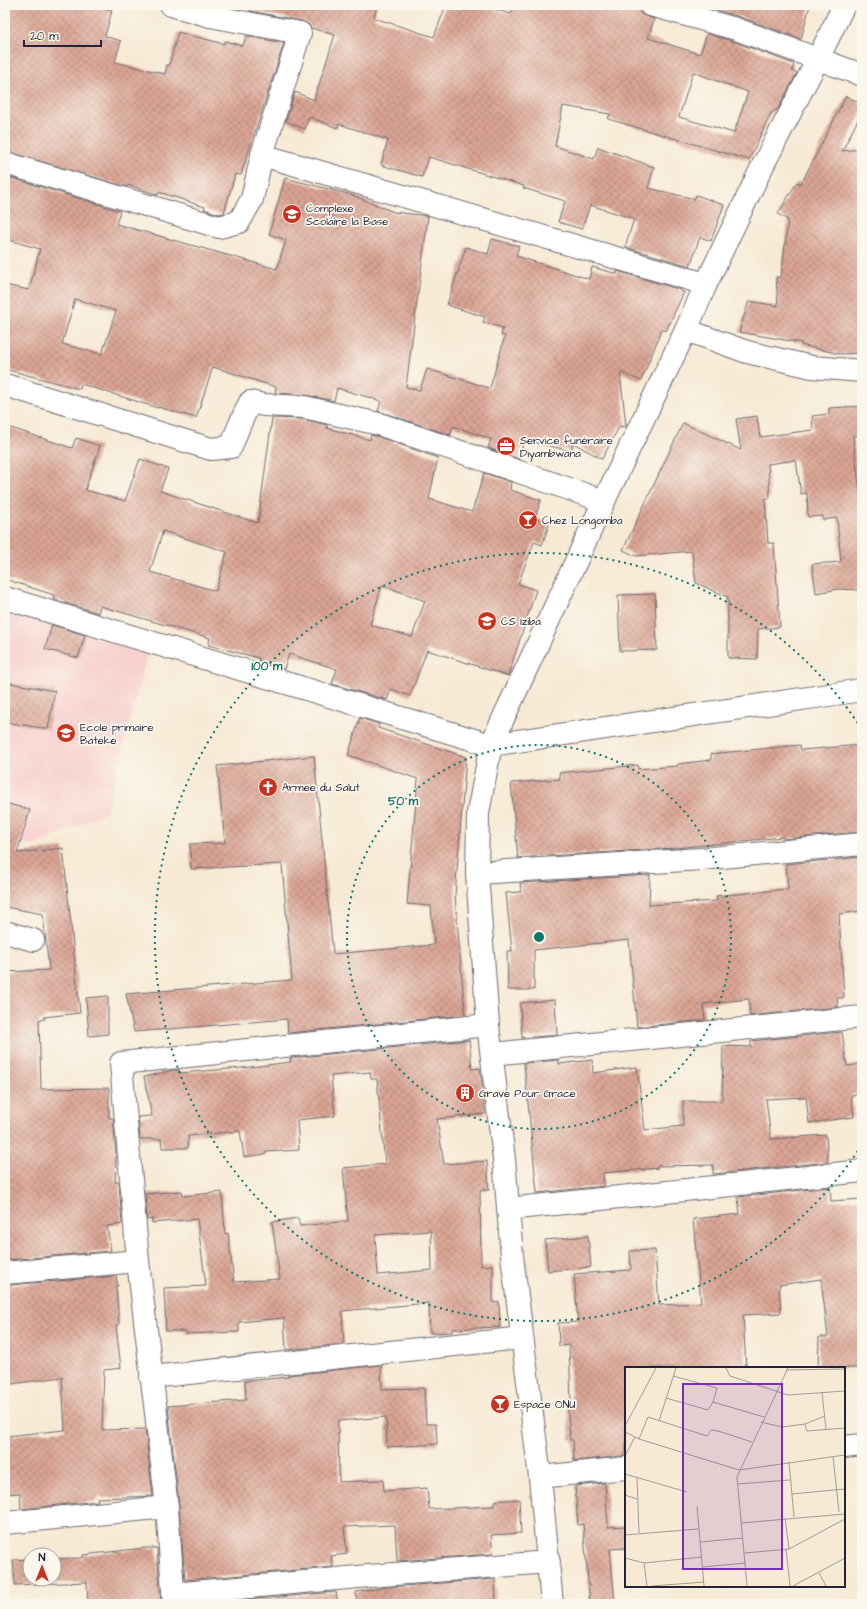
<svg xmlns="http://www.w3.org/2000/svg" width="867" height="1609" font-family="'Architects Daughter',sans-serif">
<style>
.built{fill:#f7d0cf}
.building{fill:url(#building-cross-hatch);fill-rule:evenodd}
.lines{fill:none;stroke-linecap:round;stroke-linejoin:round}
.minor-casing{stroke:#6d6871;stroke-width:24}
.minor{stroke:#fff;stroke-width:22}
.ring{fill:none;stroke:#0f766e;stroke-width:2;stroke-dasharray:2 4}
.labels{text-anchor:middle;stroke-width:3.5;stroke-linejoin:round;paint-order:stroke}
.poi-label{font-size:11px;fill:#22223b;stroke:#fbf7ec;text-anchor:start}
.inset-road{fill:none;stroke:#a29a97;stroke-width:1}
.view{fill:#7b2cbf;fill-opacity:0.15;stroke:#7b2cbf;stroke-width:2}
.inset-edge{fill:none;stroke:#22223b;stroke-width:2}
.centre{fill:#0f766e;stroke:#fbf7ec;stroke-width:2}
.ring-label{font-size:12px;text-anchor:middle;font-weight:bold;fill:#0f766e;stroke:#fbf7ec;stroke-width:3.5;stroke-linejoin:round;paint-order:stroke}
</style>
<defs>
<pattern id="building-cross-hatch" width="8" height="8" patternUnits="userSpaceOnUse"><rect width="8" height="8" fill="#dba594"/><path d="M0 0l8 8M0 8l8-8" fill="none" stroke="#b1867a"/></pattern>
</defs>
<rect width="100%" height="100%" fill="#fbf7ec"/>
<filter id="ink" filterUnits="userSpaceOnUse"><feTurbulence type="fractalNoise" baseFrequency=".025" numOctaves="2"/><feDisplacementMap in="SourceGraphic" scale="8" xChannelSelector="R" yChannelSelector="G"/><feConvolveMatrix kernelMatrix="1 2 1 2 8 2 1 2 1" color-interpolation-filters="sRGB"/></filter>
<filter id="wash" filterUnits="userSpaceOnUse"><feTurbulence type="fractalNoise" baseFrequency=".012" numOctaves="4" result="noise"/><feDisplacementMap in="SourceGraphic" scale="16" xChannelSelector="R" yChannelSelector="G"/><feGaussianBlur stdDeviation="0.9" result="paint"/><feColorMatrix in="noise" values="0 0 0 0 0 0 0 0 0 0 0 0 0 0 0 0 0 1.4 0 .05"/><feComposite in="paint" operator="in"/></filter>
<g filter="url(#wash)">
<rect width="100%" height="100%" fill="#f7ead5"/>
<path class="built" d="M5,610L147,654L106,813L33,846L5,837Z"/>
<g id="blocks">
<g class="building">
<path d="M5,5H92L112,10L105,36L121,41L115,62L165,74L167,65L169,66L178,32L224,44L225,41L243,46L246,36L284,43L241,175L235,174L224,213L219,214L204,209L205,207L159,192L158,195L128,185L127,187L5,151Z"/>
<path d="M251,5H377L374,18L434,37L446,5H480L511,14L514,5H567L595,7V5H638L641,14L654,19L648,38L700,54L707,34L732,41L794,64L792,71L797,73L778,109L771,113L749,160L608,119L610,114L563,106L555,146L594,159L598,147L654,167L648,188L695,199L696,195L724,205L711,241L700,237L690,266L625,247L634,219L590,205L582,229L558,222L565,201L523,188L524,186L429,157L422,177L381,165L388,140L339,124L337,128L309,117L305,129L286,121L295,92L314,100L335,35L311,28L308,24L302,21L250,11ZM693,72L748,92L734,133L679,117Z"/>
<path d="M718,5H810L801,39L740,17L716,10Z"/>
<path d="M846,96L862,104V112L842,151L862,149V353L840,354L801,345L802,343L739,332L749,301L778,306L776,277H781L788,220L778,214L797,182L801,184Z"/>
<path d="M5,176L120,211L116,224L277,269L286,240L269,234L285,178L352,195L394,212L428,216L406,387L420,390L427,369L490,388L505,336L501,335L503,328L483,322L485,317L447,305L466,247L488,254L492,239L519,246L516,256L589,279L592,267L617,274V271L681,290V291L684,292L666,331L662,329L641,381L620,372L626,426L619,427L602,459L573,443L571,451L524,440L519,459L488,448L491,439L453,426L450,435L378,411L381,401L337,388L334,401L305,395L275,393L276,387L213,367L196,418L158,407V408L81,384L80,389L5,369V285L29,290L40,249L5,239ZM75,299L116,311L102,354L62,344Z"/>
<path d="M862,406V435L853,436L862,510V590L838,589L816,593L812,564L841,562L837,518L823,520V516L808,517L807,493L801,494L796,460L768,464L770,498L765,499L768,543H774L780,627L758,629L757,659L728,658V597L696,583L692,551L636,556L623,550L683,423L741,450L736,419L757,416L760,437L813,430L812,416L829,414V408Z"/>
<path d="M272,418L302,419L327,425V428L370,440L371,435L376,436L438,458L429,499L472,512L484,473L511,482L510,490L541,500L535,518L550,522L542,545L534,542L518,584L536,590L508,676L427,650L410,696L391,689L387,700L332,684L337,669L289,654L284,669L258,660L259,658L208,645L210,638L100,606L98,613L53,599L54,595L5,579V426L72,448L76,438L100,446L85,490L125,501L140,459L168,469L160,491L258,523ZM163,531L227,552L216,591L150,572ZM382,585L425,601L412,637L370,625Z"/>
<path d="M655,594L657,650L620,651L618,595Z"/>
<path d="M52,625L85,635L78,658L45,649Z"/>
<path d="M5,682L55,691L48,729L5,722Z"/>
<path d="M360,718L379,724L378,728L466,757L455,895L465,1015L288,1033L287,1019L134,1032L126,994L292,980L282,864L191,869L190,844L225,843L217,766L314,756L333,954L434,945L431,906L407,904L418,779L348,755Z"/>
<path d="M800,745L801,750L862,745V832L784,839L783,837L675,848L518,858L511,783L560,779L559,773L638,765V769L678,766V764L711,760V754Z"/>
<path d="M5,803L30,810L17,853L63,848L80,1013L44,1017L45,1019L39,1020L41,1089L109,1088V1118H113L116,1156L115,1182H119L122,1224L107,1226L111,1251L6,1260L5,1243V972L49,970L43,914L5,907Z"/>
<path d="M862,857V911L839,914L844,998H837L838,1007L750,1016L749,999L703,1004L705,1020L637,1027L629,940L534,950V990H508L507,951H512L506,893L521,892L520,883L650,875L649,905L717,901L716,896L788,889L786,864Z"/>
<path d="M108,996V1034L89,1036L86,998Z"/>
<path d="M555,1000L557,1035L522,1038L520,1003Z"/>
<path d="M842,1032L847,1066L862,1064V1094L851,1095L854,1117L809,1123L806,1097L766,1099L771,1139L826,1135L828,1162L713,1174V1165L657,1166L658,1168L603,1173L604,1186L537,1193L524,1063L559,1060V1064L592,1060L593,1073L637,1067L645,1130L683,1126V1101H722L723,1046L751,1047V1041Z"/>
<path d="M469,1040L472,1069L480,1068L485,1114L437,1119L444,1164L487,1161L489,1190H480L481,1266L493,1265V1303L499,1302L500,1327L452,1329V1332L430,1333L429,1303L342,1311L344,1344L286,1350L284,1318L239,1322V1332L186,1334V1331H166L164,1288L206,1286L197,1219L152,1223V1219L147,1220L145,1194L182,1191L183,1196L222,1192L225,1234L228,1233L234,1282L280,1279L272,1222L298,1218L300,1226L348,1221L343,1168L385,1164L377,1079H371L370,1072L331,1076L335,1116L297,1120L299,1150L266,1152V1154L244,1157L240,1131L188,1136V1148H162L161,1139H140L138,1117L152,1116L144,1077L174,1070H179L180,1073L242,1068L291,1062L290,1058ZM431,1231L432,1270L378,1275L375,1235Z"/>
<path d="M830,1187L831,1201L862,1199V1368H818L819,1337H828L821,1279L779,1285L781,1313L743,1315L746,1368H626V1456L574,1461L573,1440H570L567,1400H571L569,1345L559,1346L558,1323L578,1322L574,1274L631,1270L630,1251L655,1250L659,1305L701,1303L693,1219L740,1214L738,1197Z"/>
<path d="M588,1236L591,1267L548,1271L545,1240Z"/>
<path d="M116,1276L118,1286H116L119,1325H116L121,1368L104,1370L102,1430L145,1429L153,1496L97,1498L98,1501L21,1509L20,1493L5,1494V1436L65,1430L62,1377L5,1385V1289H9V1285Z"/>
<path d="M381,1365L382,1389L424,1388L426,1424H436L437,1444L387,1447L386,1417L338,1421L339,1482L383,1480L384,1491L427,1488L429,1509L494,1506V1501L519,1499L521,1533L491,1535L493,1554L397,1561L395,1525L344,1527L347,1554L331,1556L333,1567L185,1580L179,1506L168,1406L246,1400L245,1381L288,1377V1375Z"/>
<path d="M605,1483L608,1527L626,1526V1548L610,1549L615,1604H590L583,1524L578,1525L575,1486Z"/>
<path d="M145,1548H157L161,1604H88L87,1582L15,1585L13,1560L30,1559V1579H54V1559L83,1558V1555Z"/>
<path d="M495,1579L496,1604H357L356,1592L389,1587Z"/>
<path d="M336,1592L338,1604H201Z"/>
</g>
</g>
</g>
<g filter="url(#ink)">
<use href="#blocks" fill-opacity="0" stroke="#6d6871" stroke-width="1"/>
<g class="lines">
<defs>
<g id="minor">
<path d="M171,5L210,16L300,33L262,155L706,284"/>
<path d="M650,5L736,29L862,75"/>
<path d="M5,163L219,227L239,222L252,199L262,155"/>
<path d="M686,330L747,352L812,367L862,371"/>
<path d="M5,385L211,449L231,447L239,426L250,402L264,405L304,407L379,424L604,501"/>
<path d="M5,598L491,745L862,690"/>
<path d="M477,873L701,859L862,844"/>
<path d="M5,932L33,940"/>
<path d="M492,1054L862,1017"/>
<path d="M508,1209L862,1171"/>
<path d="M5,1273L138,1261"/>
<path d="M151,1377L522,1338"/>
<path d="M844,1447L862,1445"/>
<path d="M540,1477L626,1468"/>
<path d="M5,1523L167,1507"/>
<path d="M173,1594L369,1576L549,1562"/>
<path d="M174,1604L167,1507L138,1261L121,1063L488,1025"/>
<path d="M552,1604L540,1477L512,1256L504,1159L488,1025L477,873L478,813L491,745L604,501L686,330L706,284L762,167L818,59L844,5"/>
</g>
</defs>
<use href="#minor" class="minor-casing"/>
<use href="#minor" class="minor"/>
</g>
</g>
<g class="ring">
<circle cx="539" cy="937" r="192"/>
<path d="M861 1146A384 384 0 1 1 861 728"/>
</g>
<defs>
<symbol id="school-disc" viewBox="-11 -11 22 22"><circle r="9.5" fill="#c8321e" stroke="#fbf7ec"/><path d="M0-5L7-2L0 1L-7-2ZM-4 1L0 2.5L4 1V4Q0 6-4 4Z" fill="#fff"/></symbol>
<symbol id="office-disc" viewBox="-11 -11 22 22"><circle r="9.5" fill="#c8321e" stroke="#fbf7ec"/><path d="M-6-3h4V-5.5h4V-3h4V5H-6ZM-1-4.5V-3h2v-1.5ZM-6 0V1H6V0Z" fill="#fff"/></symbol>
<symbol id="bar-disc" viewBox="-11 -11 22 22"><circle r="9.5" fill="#c8321e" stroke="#fbf7ec"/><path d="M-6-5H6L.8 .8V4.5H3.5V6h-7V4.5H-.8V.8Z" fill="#fff"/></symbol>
<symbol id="church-disc" viewBox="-11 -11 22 22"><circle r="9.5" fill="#c8321e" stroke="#fbf7ec"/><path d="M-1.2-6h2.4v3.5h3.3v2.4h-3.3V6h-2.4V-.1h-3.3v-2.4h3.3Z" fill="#fff"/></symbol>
<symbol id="building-disc" viewBox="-11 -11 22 22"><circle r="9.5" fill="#c8321e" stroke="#fbf7ec"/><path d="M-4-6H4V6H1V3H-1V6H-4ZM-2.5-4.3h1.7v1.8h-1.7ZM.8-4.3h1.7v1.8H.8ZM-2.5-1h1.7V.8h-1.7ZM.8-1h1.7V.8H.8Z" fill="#fff"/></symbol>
</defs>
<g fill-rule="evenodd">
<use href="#school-disc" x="281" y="203" width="22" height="22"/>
<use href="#office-disc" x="495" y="435" width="22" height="22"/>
<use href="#bar-disc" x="517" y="509" width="22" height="22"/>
<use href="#school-disc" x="476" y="610" width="22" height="22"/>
<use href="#school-disc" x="55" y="722" width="22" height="22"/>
<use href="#church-disc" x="257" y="776" width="22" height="22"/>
<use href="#building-disc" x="454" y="1082" width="22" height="22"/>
<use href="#bar-disc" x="489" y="1393" width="22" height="22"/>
</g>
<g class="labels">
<g class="poi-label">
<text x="306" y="212">Complexe<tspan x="306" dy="13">Scolaire la Base</tspan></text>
<text x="520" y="444">Service funéraire<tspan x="520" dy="13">Diyambwana</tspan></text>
<text x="542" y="524">Chez Longomba</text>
<text x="501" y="625">CS Iziba</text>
<text x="80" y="731">Ecole primaire<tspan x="80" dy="13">Bateke</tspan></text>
<text x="282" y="791">Armee du Salut</text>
<text x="479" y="1097">Grave Pour Grace</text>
<text x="514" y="1408">Espace ONU</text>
</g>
</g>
<g transform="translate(625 1367)">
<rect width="220" height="220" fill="#f7ead5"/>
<path class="inset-road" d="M101,1L105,9L163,28L220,24M161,3L220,2M48,9L92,21L88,35L139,50M197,26L201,62M41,31L83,43L88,35M34,54L51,1M136,55L157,60L180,57L182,64L220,61M180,57L200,49M0,59L31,1M0,65L14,72L114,103L220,88M14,72L23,50L82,69L86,63L93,64L127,75M0,89L10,70M208,90L214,145M164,95L169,150M0,107L62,125M12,111L14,166M112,117L165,113M167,127L220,122M0,128L12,132M72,139L79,219M160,151L164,182M116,156L220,147M0,168L73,162M75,175L118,171M161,182L165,219M120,186L164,182L220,152M0,191L19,196L77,190M19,196L22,219M78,200L121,196M194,206L201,219M27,219L79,215M122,219L112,110L163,1M168,219L220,191"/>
<path class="view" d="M58,17H157V202H58Z"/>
<rect width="220" height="220" class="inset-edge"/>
</g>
<circle cx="539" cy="937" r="6" class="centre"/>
<g class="ring-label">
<text x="267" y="670">100 m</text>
<text x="403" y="805">50 m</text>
</g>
<rect width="867" height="1609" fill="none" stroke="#fbf7ec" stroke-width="20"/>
<g transform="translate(42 1567)"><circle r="19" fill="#fbf7ec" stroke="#a4a2a5"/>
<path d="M0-3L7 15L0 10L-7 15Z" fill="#c8321e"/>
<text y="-6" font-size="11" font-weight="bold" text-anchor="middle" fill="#22223b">N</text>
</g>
<path d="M24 40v6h77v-6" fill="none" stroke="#22223b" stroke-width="2"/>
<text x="30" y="40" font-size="12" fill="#22223b" stroke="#fbf7ec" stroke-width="3" paint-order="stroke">20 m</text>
</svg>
